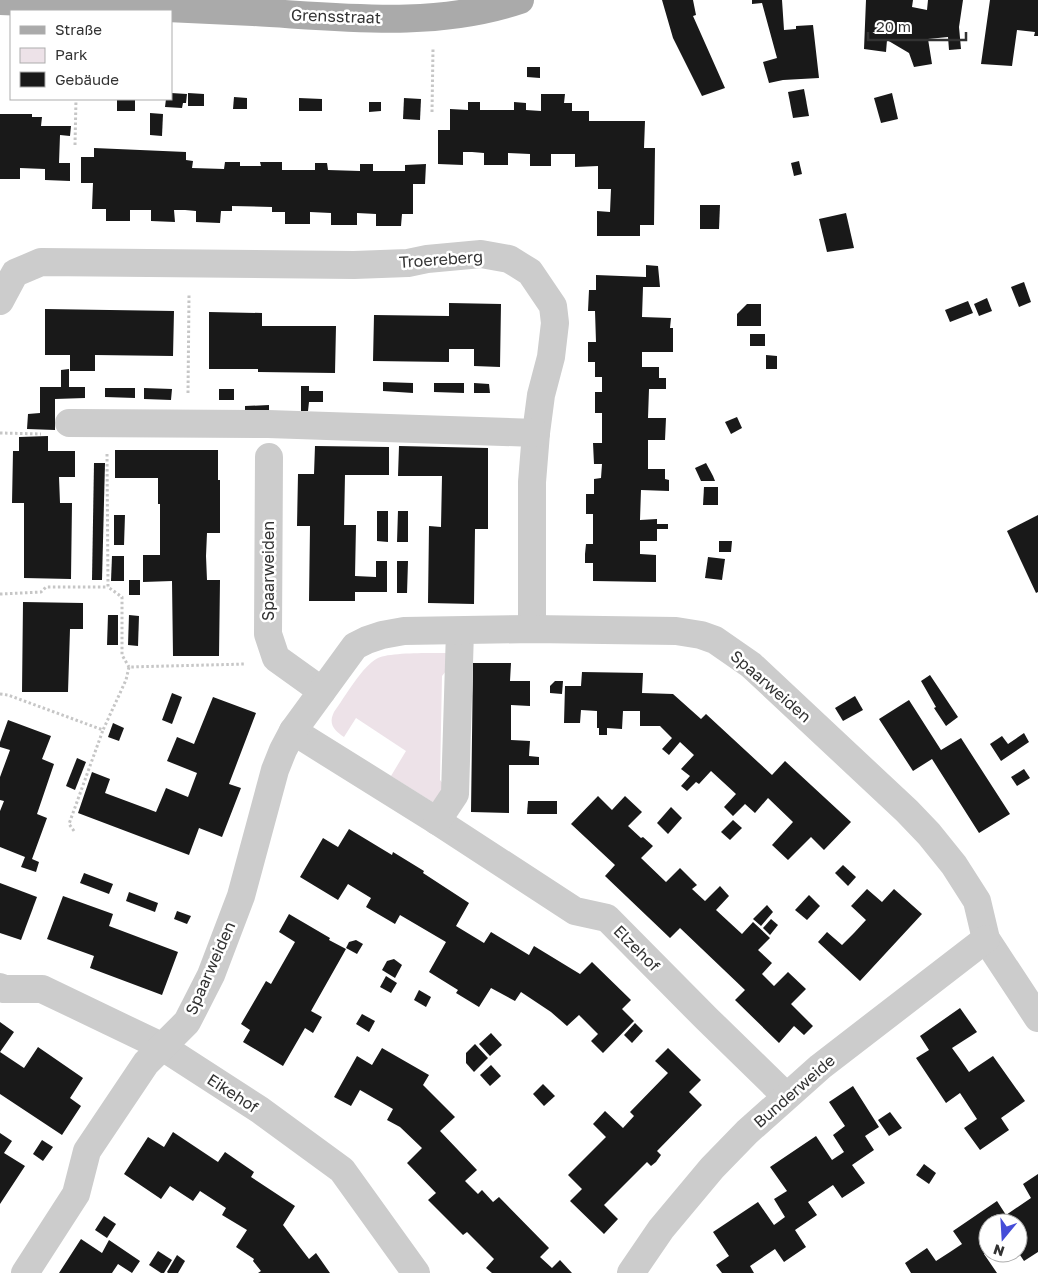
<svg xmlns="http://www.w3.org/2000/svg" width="1038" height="1273" font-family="'Golos Text',sans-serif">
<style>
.green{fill:#ede2e8}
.building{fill:#191919}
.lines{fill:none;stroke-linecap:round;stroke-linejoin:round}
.path{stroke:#c6c6c6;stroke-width:3;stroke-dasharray:2.5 2.5;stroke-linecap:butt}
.minor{stroke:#ccc;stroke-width:28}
.major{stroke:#aaa;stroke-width:28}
.labels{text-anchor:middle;stroke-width:5;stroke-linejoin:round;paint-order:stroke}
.street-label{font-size:16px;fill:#323232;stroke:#fff}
</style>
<rect width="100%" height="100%" fill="#fff"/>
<path class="green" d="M449,653L451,665L442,676L440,780L448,790L439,806L391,776L406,751L356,718L344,737C334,730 328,724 334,712C345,697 362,666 378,658C390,652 434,653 449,653Z"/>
<g class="building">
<path d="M662,0H693L696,15L693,16L725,88L702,96L673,38Z"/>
<path d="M752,0H782L784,30L796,29V26L813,25L819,78L783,80L769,83L763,62L777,58L762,3L752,4Z"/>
<path d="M866,0H913L912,7L927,10L928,0H963L959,27L961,49L949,50L948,37L928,39L932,64L914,67L909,53L887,40L886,52L864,49Z"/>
<path d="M990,0H1038V36H1034L1035,32L1017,30L1012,66L981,64Z"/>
<path d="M527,67H540V78L527,77Z"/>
<path d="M804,89L809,116L793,118L788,92Z"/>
<path d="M171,93L187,94L186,103H183L182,108L165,107L166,99H171Z"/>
<path d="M188,93L204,94V106H188Z"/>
<path d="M892,93L898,119L881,123L874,98Z"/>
<path d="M541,94H565L564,103H572V111H589V121H645L644,148H655L654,225H640V236H597V211L610,212L611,189H598V166L575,167V154H551V166H530V154L508,153V165H484V153L472,152H463V165L438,164V130H450V109L468,110V102H480V110H514V102L526,103V110L541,111Z"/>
<path d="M234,97L247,98V109H233Z"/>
<path d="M299,98L322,99V111H299Z"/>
<path d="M404,98L421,99L420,120L403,119Z"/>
<rect x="117" y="99" width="18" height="12"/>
<path d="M369,102H381V111L369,112Z"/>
<path d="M150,113L163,114L162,136L150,135Z"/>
<path d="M0,114H32V117H42L41,126H71L70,136L60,135L59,163H70V181L45,180V169L20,168V179H0Z"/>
<path d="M94,148L186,152V160L193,161L192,168L224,169L225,162H240V166H261L260,162H282V170H315V163H327L328,170L360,171V164H373V171H405V165L426,164L425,184H413V214H402L401,226H376V214L357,213V225H331V213L310,212V224H285V212H272V207L232,206V211H221L220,223L196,222V211L185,210H174L175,222L151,221V210H130V221H106V209H92L93,183H81V157H94Z"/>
<path d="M799,161L802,174L794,176L791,163Z"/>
<path d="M700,205H720L719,229H700Z"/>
<path d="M846,213L854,248L827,252L819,219Z"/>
<path d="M646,265L658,266L660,287H643L642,317L671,318L670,328H673V352H642V367H659V378H666V389H649L648,418H666L665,440H648V469H665V479L669,480V491L641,490L640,520L657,519V524H668V529H657V541H640V554L656,555V582L593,581V563H585V554L586,544H593V514H586V494H594V479L601,478L602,464H594L593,443H602V413H595V392H602V377H595V362H588V342H596L595,311H588L589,290H596V275L646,277Z"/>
<path d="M1024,282L1031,302L1019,307L1011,287Z"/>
<path d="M987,298L992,311L979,316L974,304Z"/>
<path d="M968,301L973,313L950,322L945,310Z"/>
<path d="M449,303L501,304L500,367L474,366V349H449V362L373,361L374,315L449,316Z"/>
<path d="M747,304H761V326H737V314Z"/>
<path d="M45,309L174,311L173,356L95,355V371H70V355H45Z"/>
<path d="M209,312L262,313V326H336L335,373L258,372V369H209Z"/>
<rect x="750" y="334" width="15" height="12"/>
<path d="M766,355L777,356V369H766Z"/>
<path d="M69,369V387H85V398L55,399V430L27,429L28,414L40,413V387H61V370Z"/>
<path d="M383,382L413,383V393L383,391Z"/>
<path d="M434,383H464V393L434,392Z"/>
<path d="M474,383L489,384L490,393H474Z"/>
<path d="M301,386H309V391H323V402H309L308,411H301Z"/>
<path d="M105,388H135V398L105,397Z"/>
<path d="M144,388L172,389L171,400L144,399Z"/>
<rect x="219" y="389" width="15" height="11"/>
<path d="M269,405V415H245V406Z"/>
<path d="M737,417L742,428L731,434L725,422Z"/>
<path d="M48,436V451H75V477H59L60,503H72L71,579L24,578V503H12L13,451H19V437Z"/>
<path d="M315,446L389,447V475H345L344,525H356L355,576L376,577V561H387V592H355V601H309L310,526H297L298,474H314Z"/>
<path d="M399,446L488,448V529H475L474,604L428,603L429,526L441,527L442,476H398Z"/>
<path d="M115,450H218V480H220V533H207L206,556L207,580H220L219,656H173L172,581L143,582V555H160V504H158V478H115Z"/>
<path d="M94,463H105L102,580H92Z"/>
<path d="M706,463L713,476L715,481H701L695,468Z"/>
<path d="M704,487H718V505H703Z"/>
<path d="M377,511H388V542L377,541Z"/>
<path d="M398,511H408V542H397Z"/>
<path d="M114,515H125L124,545H114Z"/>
<path d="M1038,515V592L1036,593L1007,531Z"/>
<path d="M719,541H732L731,552H719Z"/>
<path d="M112,556H124V581H111Z"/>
<path d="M708,557L725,559L722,580L705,578Z"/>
<path d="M397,561H408L407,593H397Z"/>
<rect x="129" y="580" width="11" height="15"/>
<path d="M23,602L83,603V629H70L68,692H22Z"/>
<path d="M108,615H118V645H107Z"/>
<path d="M129,615L139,616L138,646L128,645Z"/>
<path d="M473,663H511L510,681H530V706L511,705V740L530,741L529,756L539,757V765H509V813L471,812Z"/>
<path d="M582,672L643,673L642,693L673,694L701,719L706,714L772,775L785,761L851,822L824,850L811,837L788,860L772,845L793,822L768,798L755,813L745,804L733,816L724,807L736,794L711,771L699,784L696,782L687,791L681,786L690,776L681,769L694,755L680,742L669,755L662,749L672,738L660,726H640V711H623L622,729L607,728V735H599V728H597V711L581,710L580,723H564L565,686H581Z"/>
<path d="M930,675L958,717L946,726L934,708L936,707L921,681Z"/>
<path d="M555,681H563L562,694L550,693V686Z"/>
<path d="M172,693L182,697L172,724L162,720Z"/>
<path d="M855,696L863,710L843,721L835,708Z"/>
<path d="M213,697L256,713L229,784L241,788L222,837L199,828L189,855L78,813L92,772L110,779L105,793L156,812L166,788L188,797L197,773L167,761L177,737L194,744Z"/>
<path d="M909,700L941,750L961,738L1010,814L979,833L932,759L913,771L879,719Z"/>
<path d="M8,720L51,736L42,759L54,764L37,814L47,818L32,859L39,862L36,872L21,867L25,857L0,847V811L4,801L0,800V777L10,750L0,747V742Z"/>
<path d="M113,723L124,728L119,741L108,737Z"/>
<path d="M1024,733L1029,742L1001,761L990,744L1002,736L1008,744Z"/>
<path d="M77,758L86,762L75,790L66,786Z"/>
<path d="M1024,769L1030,778L1017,786L1011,777Z"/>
<path d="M598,796L612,810L625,796L642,812L628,826L641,838L643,837L653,846L641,858L666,882L680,868L697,885L692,889L705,901L720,886L729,896L716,910L742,934L753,922L770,938L758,950L772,963L762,974L774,986L788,972L806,989L791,1004L813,1026L804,1035L794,1026L779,1043L735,1000L745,990L680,928L670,938L605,876L615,865L571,824Z"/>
<path d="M528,801H557V814H527Z"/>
<path d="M671,807L682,818L668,834L657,823Z"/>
<path d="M733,820L742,828L730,840L721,832Z"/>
<path d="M349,829L392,855L393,852L424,871L423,873L469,903L456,926L484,943L491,932L529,955L534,946L580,974L592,962L631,1000L622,1009L634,1021L603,1053L591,1041L598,1034L579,1015L567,1026L551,1012L521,992L515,1001L491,988L479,1007L456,993L458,990L429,972L446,942L400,915L395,924L366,907L371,898L348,884L338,900L300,877L323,838L338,847Z"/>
<path d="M843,865L856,877L848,886L835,873Z"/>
<path d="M84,873L113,884L109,894L80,883Z"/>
<path d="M0,883L37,897L21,940L0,933Z"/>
<path d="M867,889L882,902L894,889L922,914L860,981L818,942L827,932L842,945L854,933L866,920L851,906Z"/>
<path d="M129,892L158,903L155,912L126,901Z"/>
<path d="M809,895L820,906L807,920L795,910Z"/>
<path d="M63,896L113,914L109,926L178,952L162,995L90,968L94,956L47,939Z"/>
<path d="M767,905L773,912L761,926L753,919Z"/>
<path d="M177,911L191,916L187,924L174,919Z"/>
<path d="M289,914L330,938L329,940L346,949L311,1011L322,1017L313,1033L305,1028L283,1066L243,1042L250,1030L241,1024L266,981L271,984L295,942L279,932Z"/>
<path d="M771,919L778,925L770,935L763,928Z"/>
<path d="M356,940L363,944L357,954L346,948L349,942Z"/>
<path d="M394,959L402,965L395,978L382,970L387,961Z"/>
<path d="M386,976L397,983L391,993L380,987Z"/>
<path d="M419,990L431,997L426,1007L414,1000Z"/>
<path d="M960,1008L977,1032L952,1048L960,1059L969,1072L993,1056L1025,1101L1001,1118L1009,1130L980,1150L964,1128L977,1119L960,1093L946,1103L916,1058L929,1050L920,1036Z"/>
<path d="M362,1014L375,1021L369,1032L356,1024Z"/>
<path d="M0,1022L14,1032L0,1052L24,1068L38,1047L83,1078L70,1098L81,1106L62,1135L0,1094Z"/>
<path d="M635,1023L643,1031L632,1043L624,1035Z"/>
<path d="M491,1033L502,1045L490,1056L479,1044Z"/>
<path d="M475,1044L488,1058L474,1072L466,1063V1053Z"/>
<path d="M382,1048L429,1075L423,1085L455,1117L440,1131L477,1170L465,1181L478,1194L482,1190L493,1202L499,1197L549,1248L540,1257L552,1268L560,1260L572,1273H492L486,1268L494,1259L467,1232L463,1235L428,1200L436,1193L407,1163L422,1148L400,1127L387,1120L393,1109L360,1090L351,1106L334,1097L357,1056L372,1065Z"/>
<path d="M668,1048L701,1080L689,1092L702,1105L657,1151L661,1155L656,1162L651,1166L647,1162L604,1205L618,1219L604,1234L570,1201L582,1189L568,1175L606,1137L593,1124L605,1111L623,1128L634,1116L630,1112L668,1073L655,1061Z"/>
<path d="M491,1065L501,1076L490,1086L480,1075Z"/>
<path d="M543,1084L555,1096L544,1106L533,1094Z"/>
<path d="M853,1086L879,1127L865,1136L874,1150L852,1165L865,1183L842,1198L833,1185L808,1202L817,1215L795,1230L806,1247L784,1262L775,1249L750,1266L754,1273H722L716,1265L729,1256L713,1232L758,1202L774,1225L785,1217L774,1199L787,1191L770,1167L816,1136L832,1160L844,1152L833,1135L845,1126L829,1102Z"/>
<path d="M890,1112L902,1128L889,1136L878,1120Z"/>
<path d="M173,1132L218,1162L225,1152L254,1172L251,1177L295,1206L283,1225L309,1259L316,1253L330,1273H258L261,1271L253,1261L254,1259L236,1247L247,1230L222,1215L226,1208L200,1191L193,1201L170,1186L161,1199L124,1174L148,1137L164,1147Z"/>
<path d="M0,1133L12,1141L4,1153L25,1166L0,1204Z"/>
<path d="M42,1140L53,1147L43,1161L33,1154Z"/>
<path d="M924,1164L936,1173L929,1184L916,1175Z"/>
<path d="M1038,1174V1252L1024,1261L1018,1252V1223H988V1251L984,1254L997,1273H911L905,1263L927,1248L936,1261L950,1252L962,1244L953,1231L997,1201L1006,1215L1031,1198L1023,1184Z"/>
<path d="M104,1216L116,1224L107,1238L95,1230Z"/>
<path d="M81,1239L102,1253L109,1240L140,1261L132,1273L118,1264L112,1273H59Z"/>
<path d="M158,1251L172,1260L164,1273H161L149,1265Z"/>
<path d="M177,1255L185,1261L178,1273H168L167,1272Z"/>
</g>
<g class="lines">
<g class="path">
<path d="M432,112L433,49"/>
<path d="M75,145L76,99"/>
<path d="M188,393L189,295"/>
<path d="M0,433L41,434"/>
<path d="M107,454L108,587L122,597V655L129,667"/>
<path d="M0,594L41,592L46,587H108"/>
<path d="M0,694L8,695L103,730L126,680L129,667L246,664"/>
<path d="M74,831L69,824L103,730"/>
</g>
<g class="minor">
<path d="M0,301L15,273L41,262L354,265L408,263L427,259L481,254L509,259L530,272L553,306L555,323L551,357L541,395L536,433L532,482V629"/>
<path d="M69,423L268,424L536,433"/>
<path d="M269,457L268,634L276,658L322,691"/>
<path d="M293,731L437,821L575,911L607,918L707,1019L786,1096"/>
<path d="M437,821L455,794L460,631"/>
<path d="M0,987L4,989H42L161,1046L260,1110L342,1170L416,1273"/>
<path d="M25,1273L76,1194L87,1151L146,1063L187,1022L211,975L241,896L275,770L283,750L293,731L355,646L367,640L382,635L404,631L532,629L676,631L701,635L715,640L751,665L907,811L929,834L954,865L977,901L986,939L1038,1018"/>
<path d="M631,1273L661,1229L712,1168L747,1132L820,1067L986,939"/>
</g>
<path class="major" d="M0,1C84,4 169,8 253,12C342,17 434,29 520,0"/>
</g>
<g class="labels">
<g class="street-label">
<text transform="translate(336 16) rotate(2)" y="6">Grensstraat</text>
<text transform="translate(441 259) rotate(-4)" y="6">Troereberg</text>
<text transform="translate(268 571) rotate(-90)" y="6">Spaarweiden</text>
<text transform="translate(771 686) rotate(41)" y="6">Spaarweiden</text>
<text transform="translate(637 948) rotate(45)" y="6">Elzehof</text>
<text transform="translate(210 968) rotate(-66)" y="6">Spaarweiden</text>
<text transform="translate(794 1091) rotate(-41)" y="6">Bunderweide</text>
<text transform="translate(233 1093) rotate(33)" y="6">Eikehof</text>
</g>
</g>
<rect x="10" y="10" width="162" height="90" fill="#ffffff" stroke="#adadad"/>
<rect x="20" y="26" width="25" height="8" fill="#aaaaaa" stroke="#adadad"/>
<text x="55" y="35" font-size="15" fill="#323232">Straße</text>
<rect x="20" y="48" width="25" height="15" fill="#ede2e8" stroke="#adadad"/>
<text x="55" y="60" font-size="15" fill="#323232">Park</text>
<rect x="20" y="72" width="25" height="15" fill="#191919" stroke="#adadad"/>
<text x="55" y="85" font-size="15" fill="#323232">Gebäude</text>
<g transform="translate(1003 1238) rotate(198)"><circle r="24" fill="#ffffff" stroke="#adadad"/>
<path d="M0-4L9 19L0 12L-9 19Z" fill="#454dd8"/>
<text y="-8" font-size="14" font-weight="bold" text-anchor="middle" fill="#323232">N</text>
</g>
<path d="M868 32v8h98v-8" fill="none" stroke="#323232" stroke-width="2.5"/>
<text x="876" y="32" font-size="15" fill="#323232" stroke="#ffffff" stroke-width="4" paint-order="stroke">20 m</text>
</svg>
